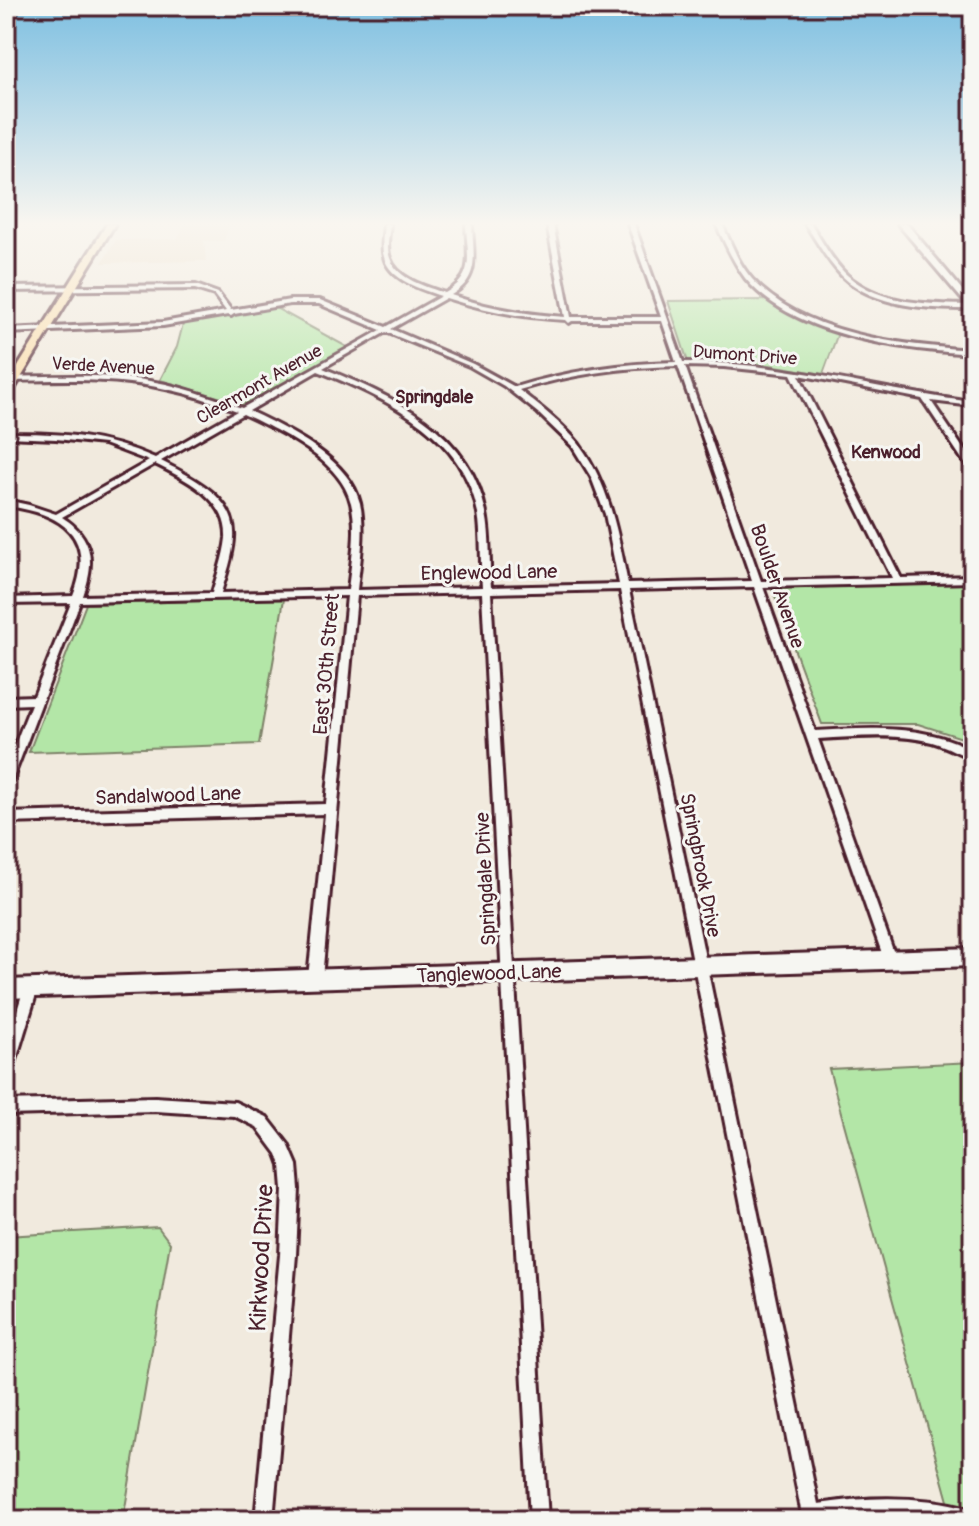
<svg xmlns="http://www.w3.org/2000/svg" width="979" height="1526" font-family="Pangolin,sans-serif">
<style>
.built{fill:#ebdcc6}
.green{fill:#b3e6a7;stroke:#7e8269;stroke-width:2}
.lines{fill:none;stroke-linecap:round;stroke-linejoin:round}
.minor-casing{stroke:#4a1f2b;stroke-width:6}
.secondary-casing{stroke:#4a1f2b;stroke-width:6}
.primary-casing{stroke:#4a1f2b;stroke-width:6}
.minor{fill:#f6f6f2;fill-rule:evenodd}
.secondary{fill:#f6f6f2;fill-rule:evenodd}
.primary{fill:#fbddab;fill-rule:evenodd}
.labels{text-anchor:middle;stroke-width:6;stroke-linejoin:round;paint-order:stroke}
.far-street-label{font-size:18px;fill:#4a1f2b;stroke:#f6f6f2}
.far-neighbourhood-label{font-size:18px;font-weight:bold;fill:#4a1f2b;stroke:#f6f6f2}
.street-label{font-size:20px;fill:#4a1f2b;stroke:#f6f6f2}
.near-street-label{font-size:24px;fill:#4a1f2b;stroke:#f6f6f2}
</style>
<rect width="100%" height="100%" fill="#f1eade"/>
<filter id="ink" filterUnits="userSpaceOnUse"><feTurbulence type="fractalNoise" baseFrequency=".0125" numOctaves="2"/><feDisplacementMap in="SourceGraphic" scale="16" xChannelSelector="R" yChannelSelector="G"/><feConvolveMatrix kernelMatrix="1 2 1 2 8 2 1 2 1" color-interpolation-filters="sRGB"/></filter>
<g filter="url(#ink)">
<path class="built" d="M185,224H230L224,241H204L206,261L102,263L116,240L177,239Z"/>
<g class="green">
<path d="M766,300L838,333L823,374L770,365L688,362L668,301Z"/>
<path d="M274,307L349,348L245,405L160,380L177,347L183,324Z"/>
<path d="M973,582V734L962,738L918,724H822L772,589Z"/>
<path d="M284,599L259,744L29,752L86,604Z"/>
<path d="M973,1062V1518L951,1512L829,1069Z"/>
<path d="M158,1227L170,1243L123,1520H6V1236Z"/>
</g>
<g class="lines">
<defs>
<g id="minor">
<path d="M384,224H390C389,235 386,247 390,258C397,279 426,287 445,293C476,276 467,255 466,224H472C473,255 481,278 451,295C488,308 526,314 565,317L547,224H553L571,317H661L628,224H634L683,362C782,361 876,390 973,402V406L931,401L973,463V471H970L922,399L799,375L901,578L973,576V582L763,587L815,731C870,728 923,724 973,750V759C959,754 947,746 932,742C895,733 856,737 818,739L896,959L895,963L890,965L885,963L884,959L754,587L629,590L818,1504C870,1496 921,1495 973,1509V1520H940L892,1516L803,1520L620,590L491,593L548,1520H530L482,593L357,596L322,978L320,982L315,984L310,982L308,978L325,814L6,823V813L326,804L347,596L80,602L12,781L10,784L6,785V767L31,704L6,705V697L34,696L71,603L6,604V598L73,596C97,536 62,513 6,506V500L29,505L56,514L149,461L104,444L56,439L6,437V433C62,433 103,435 155,458L237,411C214,402 191,394 166,389C114,377 59,380 6,381V377C59,376 114,373 166,384C192,390 217,399 242,408L381,330L319,304H290L234,314L231,316L228,315L163,326L6,333V329L163,322L226,311L214,295L195,289L6,291V287L196,285L218,293L231,310L290,300H320L386,327L441,296C420,289 390,280 384,257C381,247 383,235 384,224ZM446,298C485,311 525,318 566,320L569,323L572,321H662L676,362C621,363 568,371 515,387L473,364L391,329ZM386,332L469,366L504,386L538,413L572,446L591,477L605,514L619,584L491,587C489,563 491,537 486,513C471,431 392,396 323,368ZM678,366L752,581L628,584C618,535 610,485 579,444C562,423 539,406 519,390C571,374 623,367 678,366ZM685,366L724,367L791,374L892,578L761,581ZM318,371C385,398 463,433 478,513C482,536 480,563 482,587L357,590C360,562 366,531 360,503C349,458 287,429 249,411ZM243,414C280,431 341,460 351,503C358,531 351,562 348,590L221,593C226,575 233,557 234,538C237,498 192,477 161,461ZM155,464C185,479 228,499 226,538C224,557 217,575 212,593L83,596C95,563 94,537 62,517Z"/>
<path d="M716,224H722C731,243 738,263 752,279C804,335 901,345 973,350V354C903,350 792,336 745,278C733,262 725,243 716,224Z"/>
<path d="M805,224H811C822,241 832,261 847,275C881,305 930,304 972,305L973,309C930,309 875,308 842,276C827,261 817,241 805,224Z"/>
<path d="M31,982L36,984L38,988L13,1070L11,1075L6,1077V1047L24,988L26,984Z"/>
<path d="M155,1097L235,1102L267,1117L288,1144L297,1165L299,1189L296,1255L273,1520H255L280,1255L283,1189L281,1165L277,1154L257,1127L234,1116L155,1111L6,1115V1101Z"/>
</g>
<g id="secondary">
<path d="M898,224H907L973,303V312Z"/>
<path d="M973,948V966L6,998V980Z"/>
</g>
<path id="primary" d="M107,224H115L11,394L6,397V386Z"/>
</defs>
<use href="#minor" class="minor-casing"/>
<use href="#secondary" class="secondary-casing"/>
<use href="#primary" class="primary-casing"/>
<use href="#minor" class="minor"/>
<use href="#secondary" class="secondary"/>
<use href="#primary" class="primary"/>
</g>
</g>
<linearGradient id="sky" x2="0" y2="1"><stop stop-color="#7dbfe1"/><stop offset="0.51" stop-color="#f9f6f0"/><stop offset="1" stop-color="#f9f6f0" stop-opacity="0"/></linearGradient>
<rect width="979" height="438" fill="url(#sky)"/>
<g class="labels">
<g class="far-street-label">
<text transform="translate(745 355) rotate(4)" y="6">Dumont Drive</text>
<text transform="translate(103 366) rotate(3)" y="6">Verde Avenue</text>
<text transform="translate(259 384) rotate(-30)" y="6">Clearmont Avenue</text>
</g>
<g class="far-neighbourhood-label">
<text x="434" y="403">Springdale</text>
<text x="886" y="458">Kenwood</text>
</g>
<g class="street-label">
<text transform="translate(489 572) rotate(-1)" y="7">Englewood Lane</text>
<text transform="translate(778 586) rotate(71)" y="7">Boulder Avenue</text>
<text transform="translate(326 664) rotate(-85)" y="7">East 30th Street</text>
<text transform="translate(168 795) rotate(-2)" y="7">Sandalwood Lane</text>
<text transform="translate(701 865) rotate(79)" y="7">Springbrook Drive</text>
<text transform="translate(485 879) rotate(-93)" y="7">Springdale Drive</text>
<text transform="translate(489 973) rotate(-2)" y="7">Tanglewood Lane</text>
</g>
<g class="near-street-label">
<text transform="translate(261 1258) rotate(-87)" y="8">Kirkwood Drive</text>
</g>
</g>
<rect width="979" height="1526" fill="none" stroke="#f6f6f2" stroke-width="32"/>
<rect x="16" y="16" width="947" height="1494" fill="none" stroke="#4a1f2b" stroke-width="3" filter="url(#ink)"/>
</svg>
